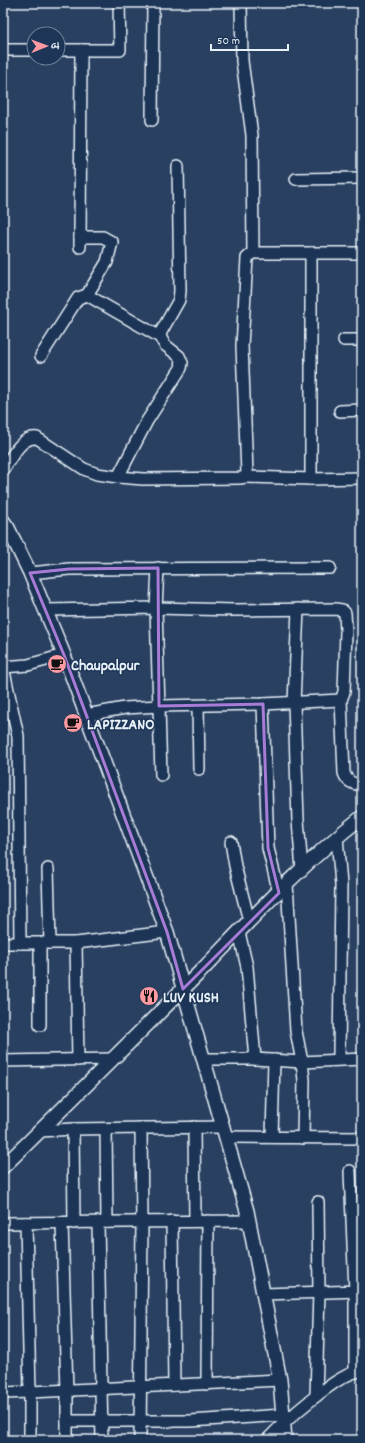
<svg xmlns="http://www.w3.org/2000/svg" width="365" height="1443" font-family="Dekko,'Playpen Sans Deva',sans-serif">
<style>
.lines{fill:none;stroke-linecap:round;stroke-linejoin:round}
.minor-casing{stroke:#e8f1f8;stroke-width:14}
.tertiary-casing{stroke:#e8f1f8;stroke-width:16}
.minor{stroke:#1d3557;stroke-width:11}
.tertiary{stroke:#1d3557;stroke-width:13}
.marked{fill:none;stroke:#a77bd6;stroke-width:3;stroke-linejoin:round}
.labels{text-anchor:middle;stroke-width:3;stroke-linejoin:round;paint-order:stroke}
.poi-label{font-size:16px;font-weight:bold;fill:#e8f1f8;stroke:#1d3557;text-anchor:start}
</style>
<rect width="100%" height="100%" fill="#294061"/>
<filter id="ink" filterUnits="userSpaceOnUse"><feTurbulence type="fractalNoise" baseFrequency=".025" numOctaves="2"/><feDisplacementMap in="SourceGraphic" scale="8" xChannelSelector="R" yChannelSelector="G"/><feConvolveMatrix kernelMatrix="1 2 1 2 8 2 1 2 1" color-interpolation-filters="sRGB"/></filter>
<g filter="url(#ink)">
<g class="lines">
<defs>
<g id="minor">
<path d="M241,3L242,61L252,135L253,253"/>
<path d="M3,50H34"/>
<path d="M58,50H120L119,3"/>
<path d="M152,120L153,3"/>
<path d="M296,179L362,178"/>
<path d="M80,247L81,50"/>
<path d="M311,253H362"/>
<path d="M87,295L160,337"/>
<path d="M344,340H362"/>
<path d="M41,356L78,298L87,295L107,262L112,242L103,237H80"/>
<path d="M340,411L362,410"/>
<path d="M3,470C11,458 21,436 37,438L84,469L97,474L118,477L143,479L241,478L245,477L247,473L242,346L247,258L253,253H311V479"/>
<path d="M118,477L147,421L181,368L182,363L179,356L165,345L160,337L161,332L179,300L180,291L178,166"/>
<path d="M245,477L311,479L362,478"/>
<path d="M158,568L156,608L161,775"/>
<path d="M30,573L69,569L330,568"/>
<path d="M298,609L294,703L298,820L302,870"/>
<path d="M46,610L156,608L234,610L335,609L342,610L345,613L346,631L344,692L341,700L344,773C347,782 353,784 362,785"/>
<path d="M3,667L18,736L20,943"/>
<path d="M3,667L28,665L64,655"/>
<path d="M263,704L268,848L279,893"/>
<path d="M198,706L199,769"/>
<path d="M86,715L125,708L159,706L263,704L341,700"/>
<path d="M337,837L341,885L339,1059"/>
<path d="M231,842L235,866L249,921"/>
<path d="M48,869L50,943"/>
<path d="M287,884L296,1031L302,1062L304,1080L303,1138"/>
<path d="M239,932L247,967L255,1059"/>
<path d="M3,943H76L167,932"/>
<path d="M76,943L78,1060"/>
<path d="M40,1025V943"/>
<path d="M203,1059H255L302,1062L362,1059"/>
<path d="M3,1061L113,1059"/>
<path d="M194,1127L195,1221"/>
<path d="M73,1129L74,1223"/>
<path d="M106,1129L107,1222"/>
<path d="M40,1131L73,1129L223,1127"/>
<path d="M226,1137L362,1138"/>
<path d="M272,1137L274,1060"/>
<path d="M350,1171L355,1291V1372"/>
<path d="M172,1221L174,1385"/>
<path d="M98,1222L102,1440"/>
<path d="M3,1223L249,1221"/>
<path d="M62,1223L67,1391V1440"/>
<path d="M263,1294L361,1291"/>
<path d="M207,1384L208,1221"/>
<path d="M3,1393L30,1392L26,1223"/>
<path d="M316,1396L319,1292L318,1202"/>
<path d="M67,1421H190L283,1415"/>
<path d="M30,1440V1392L280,1380"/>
<path d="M140,1440L142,1222L141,1128"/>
<path d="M267,1440C283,1423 340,1371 361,1371"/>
</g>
<g id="tertiary">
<path d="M3,521L8,528L30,573L64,655L167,932L247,1211L280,1380L285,1440"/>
<path d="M3,1167C71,1101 138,1034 205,967C255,915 305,861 362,817"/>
</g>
</defs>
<use href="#minor" class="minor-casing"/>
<use href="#tertiary" class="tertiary-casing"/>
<use href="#minor" class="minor"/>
<use href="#tertiary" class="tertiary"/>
</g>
</g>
<path class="marked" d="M158,568L159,706L263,704L268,848L279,893L183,989L167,932L64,655L30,573L69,569Z"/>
<defs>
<symbol id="cafe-disc" viewBox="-11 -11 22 22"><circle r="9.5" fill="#ff9aa2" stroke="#1d3557"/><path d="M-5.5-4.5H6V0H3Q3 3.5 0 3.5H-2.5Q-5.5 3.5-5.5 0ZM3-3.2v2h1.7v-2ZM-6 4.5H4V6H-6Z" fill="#111"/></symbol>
<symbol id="restaurant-disc" viewBox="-11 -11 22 22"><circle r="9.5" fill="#ff9aa2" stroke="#1d3557"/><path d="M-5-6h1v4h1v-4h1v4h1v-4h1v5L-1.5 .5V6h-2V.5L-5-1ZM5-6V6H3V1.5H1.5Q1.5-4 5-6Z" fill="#111"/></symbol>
</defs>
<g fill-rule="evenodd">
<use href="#cafe-disc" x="46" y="653" width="22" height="22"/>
<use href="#cafe-disc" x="62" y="712" width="22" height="22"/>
<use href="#restaurant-disc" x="138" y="985" width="22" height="22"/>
</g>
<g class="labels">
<g class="poi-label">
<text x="71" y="670">Chaupalpur</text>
<text x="87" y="729">LAPIZZANO</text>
<text x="163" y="1002">LUV KUSH</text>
</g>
</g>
<rect width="365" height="1443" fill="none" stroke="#1d3557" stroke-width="16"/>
<rect x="8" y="8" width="349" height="1427" fill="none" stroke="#e8f1f8" stroke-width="1.5" filter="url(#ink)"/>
<g transform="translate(46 46) rotate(89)"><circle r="19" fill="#1d3557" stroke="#6e8097"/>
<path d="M0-3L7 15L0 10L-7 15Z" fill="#ff9aa2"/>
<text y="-6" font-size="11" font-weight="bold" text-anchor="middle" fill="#e8f1f8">उ</text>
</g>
<path d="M211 44v6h77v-6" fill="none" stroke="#e8f1f8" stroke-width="2"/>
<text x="217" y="44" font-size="12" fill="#e8f1f8" stroke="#1d3557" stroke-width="3" paint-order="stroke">50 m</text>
</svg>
